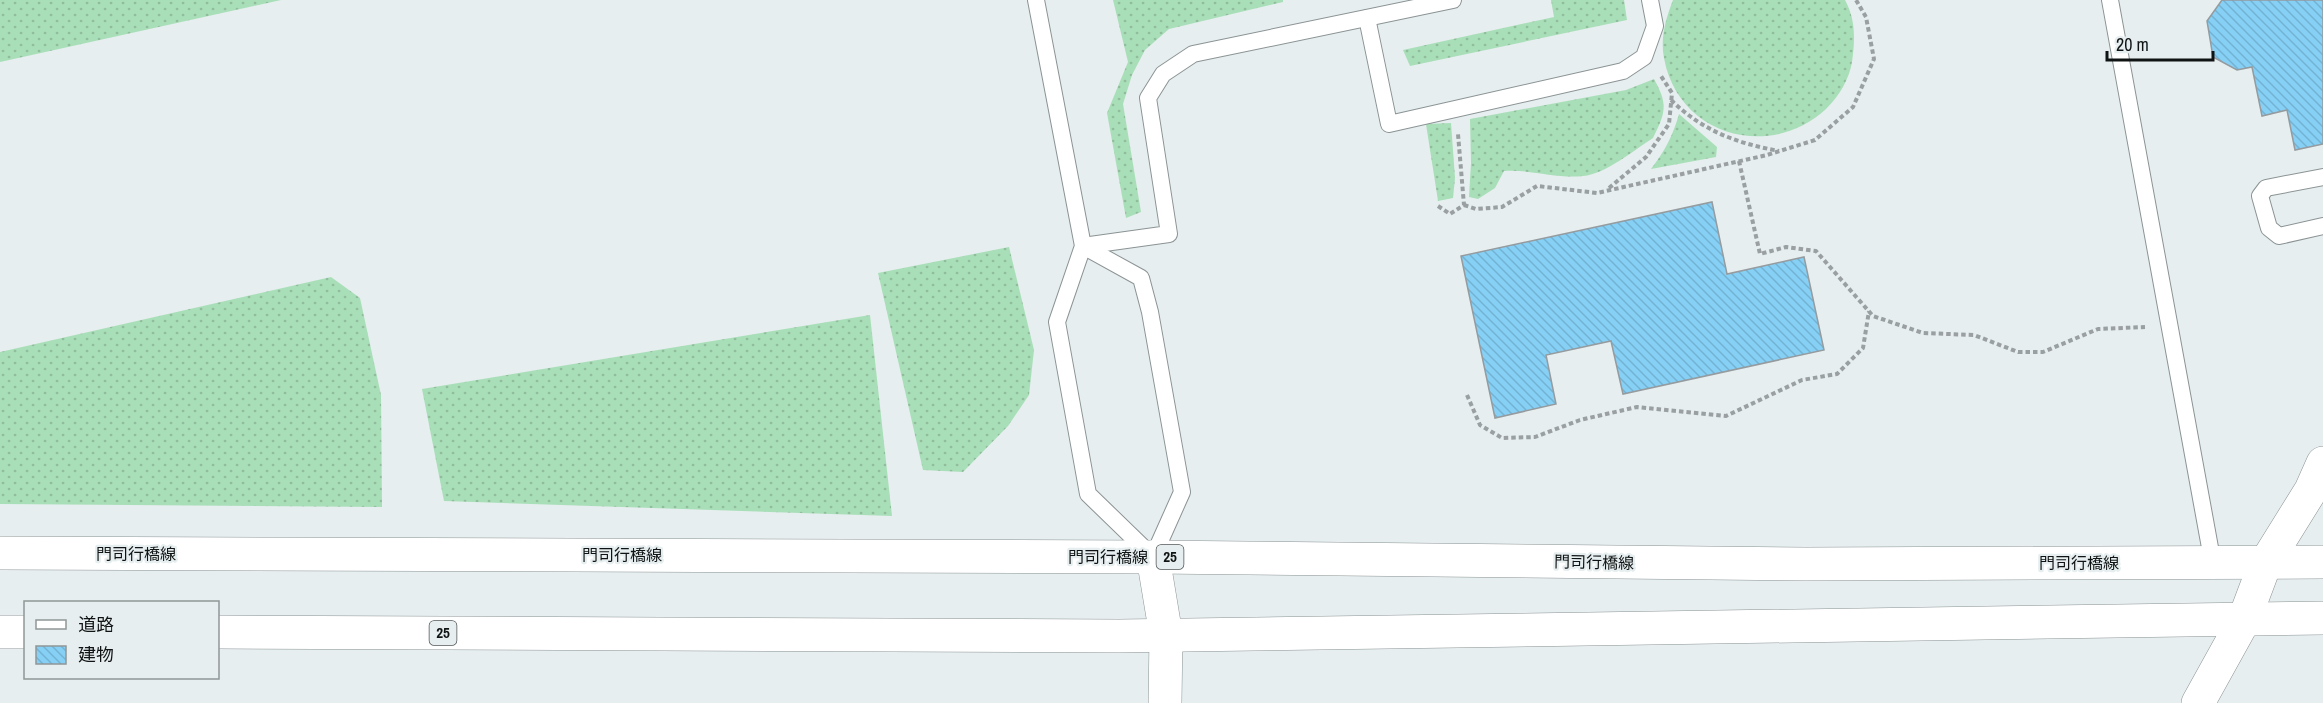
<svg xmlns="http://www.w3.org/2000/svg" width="2323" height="703" font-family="'Archivo Narrow','Noto Sans JP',sans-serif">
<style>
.grass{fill:url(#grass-dots)}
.building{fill:url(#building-back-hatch);stroke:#959b9e;stroke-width:1.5}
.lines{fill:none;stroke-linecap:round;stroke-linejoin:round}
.lane-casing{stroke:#8b9394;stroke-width:18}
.secondary-casing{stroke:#8b9394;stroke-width:34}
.primary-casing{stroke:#8b9394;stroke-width:34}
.path{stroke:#9aa0a1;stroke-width:4;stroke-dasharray:4.5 3;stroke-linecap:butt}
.lane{stroke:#fff;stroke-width:16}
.secondary{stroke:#fff;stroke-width:33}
.primary{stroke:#fff;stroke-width:33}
.labels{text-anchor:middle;stroke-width:4.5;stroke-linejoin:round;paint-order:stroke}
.shield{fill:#e6eeef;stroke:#505555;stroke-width:1.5}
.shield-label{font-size:15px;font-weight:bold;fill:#101313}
.street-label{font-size:16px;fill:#101313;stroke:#e6eeef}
</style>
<defs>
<pattern id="grass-dots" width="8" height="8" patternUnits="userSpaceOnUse" patternTransform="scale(1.5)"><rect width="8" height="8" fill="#a9dfb8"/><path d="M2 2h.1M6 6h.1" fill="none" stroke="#90be9d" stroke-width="1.8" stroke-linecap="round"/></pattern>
<pattern id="building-back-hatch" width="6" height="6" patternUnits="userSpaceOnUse" patternTransform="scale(1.5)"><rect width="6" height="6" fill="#86d0f6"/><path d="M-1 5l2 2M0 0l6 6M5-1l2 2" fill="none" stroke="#73b2d2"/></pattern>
</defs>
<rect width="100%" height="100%" fill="#e6eeef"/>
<g class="grass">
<path d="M0,0H281L0,62Z"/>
<path d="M1113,0H1283V2L1169,29L1145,50L1132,75L1123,104L1141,212L1126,218L1107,113L1128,62Z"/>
<path d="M1551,0H1624L1627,20L1410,66L1403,50L1554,17Z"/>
<path d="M1673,0H1845C1856,20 1855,40 1852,62C1849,80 1839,96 1826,109C1770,161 1678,136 1664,58C1660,38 1666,18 1673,0Z"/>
<path d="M1654,79C1668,104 1666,112 1653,138C1634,150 1606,174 1583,176C1557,179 1530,169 1504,171L1495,188L1478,199L1469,197L1471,163L1470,119L1626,90Z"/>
<path d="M1679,114L1717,147L1716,157L1651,169C1665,151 1673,135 1679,114Z"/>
<path d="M1451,123L1455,178L1453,198L1438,201L1426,124Z"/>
<path d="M1009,247L1034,350L1029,395L1008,426L963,472L923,470L878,273Z"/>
<path d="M331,277L360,298L381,395L382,507L0,504V352Z"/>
<path d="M870,315L892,516L444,501L422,389Z"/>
</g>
<g class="building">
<path d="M2222,0H2323V144L2295,150L2287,110L2262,116L2252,67L2237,70L2213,57L2207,21Z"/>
<path d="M1712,202L1727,274L1804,257L1824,350L1623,394L1611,341L1546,355L1556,404L1495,418L1461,256Z"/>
</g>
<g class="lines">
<defs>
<g id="lane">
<path d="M1036,0L1083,246L1057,322L1088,494L1153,557L1182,492L1150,312L1141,278L1083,246"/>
<path d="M2110,0L2213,564"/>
<path d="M1367,18L1389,124L1623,71L1644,57L1655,26L1650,0"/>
<path d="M2323,177L2266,188L2260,196L2269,228L2279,236L2323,226"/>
<path d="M1083,246L1169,234L1148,98L1163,74L1193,54L1453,0"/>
</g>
<g id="secondary">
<path d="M1153,557L1166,635L1165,703"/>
<path d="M2198,703L2244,620L2265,564L2311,490L2323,463"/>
</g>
<g id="primary">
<path d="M0,553L1153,557L1806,564L2323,562"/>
<path d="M0,632H26"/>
<path d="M218,632L1119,636L2323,618"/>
</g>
</defs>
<use href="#lane" class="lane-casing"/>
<use href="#secondary" class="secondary-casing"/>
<use href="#primary" class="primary-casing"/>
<g class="path">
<path d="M1671,100C1703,131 1736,143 1779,151"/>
<path d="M1739,161L1760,254L1786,247L1816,251L1873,316L1923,333L1974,335L2018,352H2043L2098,329L2145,327"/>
<path d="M1609,188L1646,157L1669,124L1672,93L1661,76"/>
<path d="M1464,205L1476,209L1502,207L1537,186L1597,193L1767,155L1815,140L1853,107L1874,59L1866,17L1856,0"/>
<path d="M1438,206L1450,214L1464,205L1458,134"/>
<path d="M1467,395L1480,425L1502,438L1535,437L1580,420L1637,407L1726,416L1802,380L1837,374L1863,348L1869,311"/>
</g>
<use href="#lane" class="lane"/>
<use href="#secondary" class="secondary"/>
<use href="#primary" class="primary"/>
</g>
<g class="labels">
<g class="shield">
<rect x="1156.5" y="545" width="27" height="24" rx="4.5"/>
<rect x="429.5" y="621" width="27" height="24" rx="4.5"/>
</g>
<g class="shield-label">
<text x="1170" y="562">25</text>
<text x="443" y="638">25</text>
</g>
<g class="street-label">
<text x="136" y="560">門司行橋線</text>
<text x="622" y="561">門司行橋線</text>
<text x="1108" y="563">門司行橋線</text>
<text transform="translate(1594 562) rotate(1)" y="6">門司行橋線</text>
<text x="2079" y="569">門司行橋線</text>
</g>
</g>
<rect x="24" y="601" width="195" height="78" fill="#e6eeef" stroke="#909697" stroke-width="1.5"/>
<rect x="36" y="620" width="30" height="9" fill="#ffffff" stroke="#909697" stroke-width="1.5"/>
<text x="78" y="631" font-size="18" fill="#101313">道路</text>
<rect x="36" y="646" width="30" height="18" fill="url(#building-back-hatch)" stroke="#909697" stroke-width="1.5"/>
<text x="78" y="661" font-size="18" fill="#101313">建物</text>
<path d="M2107 51v9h106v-9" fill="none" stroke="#101313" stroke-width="3"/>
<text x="2116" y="51" font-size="18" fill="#101313" stroke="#e6eeef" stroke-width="4.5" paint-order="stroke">20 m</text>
</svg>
